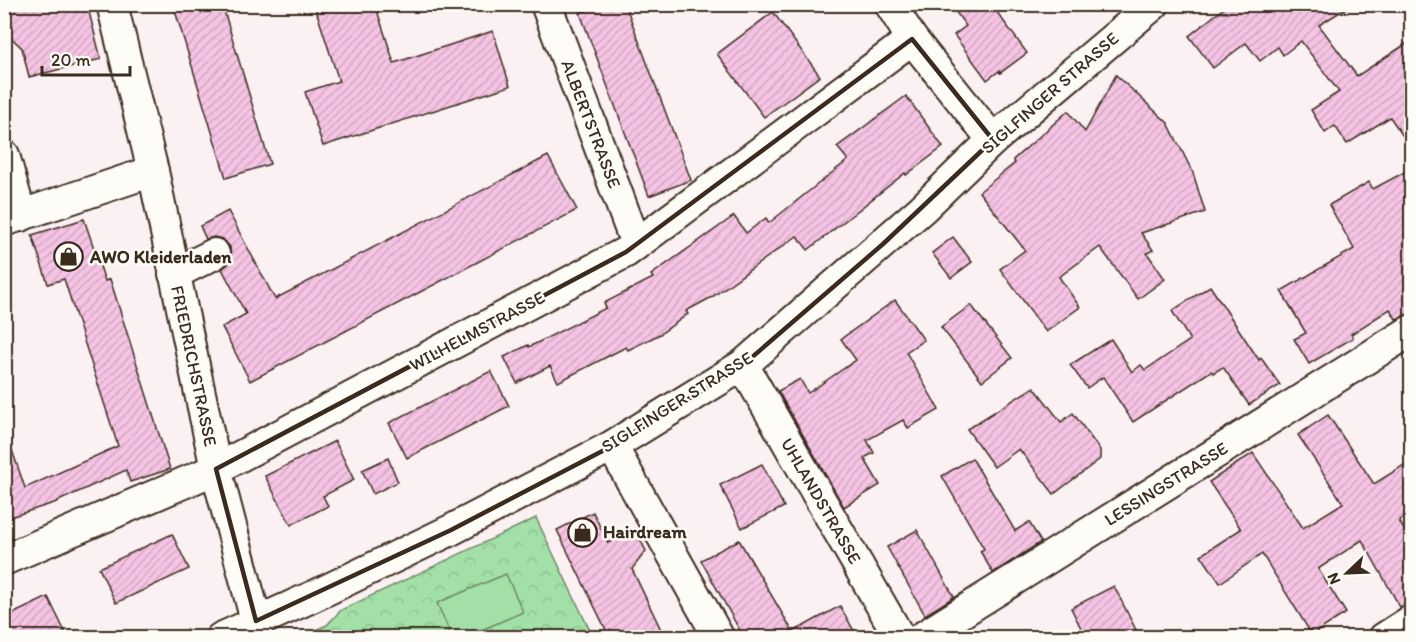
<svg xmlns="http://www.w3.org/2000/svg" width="1416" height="642" font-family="Itim,sans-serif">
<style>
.park{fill:url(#park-crowns);stroke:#6e8563;stroke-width:1.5}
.pitch{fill:#a2e0a8;stroke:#6e8563;stroke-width:1.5}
.building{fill:url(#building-hatch);stroke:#3b2a1e;stroke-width:1.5}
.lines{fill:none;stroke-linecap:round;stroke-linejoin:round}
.minor-casing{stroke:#3b2a1e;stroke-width:34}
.minor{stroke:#fdfcf7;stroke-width:30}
.marked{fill:none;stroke:#3b2a1e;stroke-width:4.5;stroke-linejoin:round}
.labels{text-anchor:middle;stroke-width:5;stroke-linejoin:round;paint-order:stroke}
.street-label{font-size:18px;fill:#3b2a1e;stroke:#fdfcf7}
.poi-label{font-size:18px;font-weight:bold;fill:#3b2a1e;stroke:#fdfcf7;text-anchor:start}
</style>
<defs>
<pattern id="park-crowns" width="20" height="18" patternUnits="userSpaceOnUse" patternTransform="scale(1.5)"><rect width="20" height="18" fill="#a2e0a8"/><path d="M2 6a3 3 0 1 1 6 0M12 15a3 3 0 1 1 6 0" fill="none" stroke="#8cc090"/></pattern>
<pattern id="building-hatch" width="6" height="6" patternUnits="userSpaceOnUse" patternTransform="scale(1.5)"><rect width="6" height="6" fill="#f5c3e3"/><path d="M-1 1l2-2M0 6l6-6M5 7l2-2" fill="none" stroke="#d3a8c2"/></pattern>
</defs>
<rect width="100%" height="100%" fill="#fbf1f3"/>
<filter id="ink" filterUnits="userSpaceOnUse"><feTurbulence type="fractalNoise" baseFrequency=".0167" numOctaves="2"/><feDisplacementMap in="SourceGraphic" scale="12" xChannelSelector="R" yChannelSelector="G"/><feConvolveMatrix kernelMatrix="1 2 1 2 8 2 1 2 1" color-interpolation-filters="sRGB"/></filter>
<g filter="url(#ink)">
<path class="park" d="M536,518L593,637L308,638L306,634L327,625L341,610Z"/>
<path class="pitch" d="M506,574L523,612L465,637H452L437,603Z"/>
<g class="building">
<path d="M11,4H87L101,59L29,77L22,48L4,31V10L12,9Z"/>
<path d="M173,4H222L270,164L226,178Z"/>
<path d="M314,4H375L394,63L493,31L510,86L323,146L305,92L339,81Z"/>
<path d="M602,4H625L691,180L649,196L580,13Z"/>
<path d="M950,4H991L1027,53L1000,73L999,71L987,80L954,35L966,26Z"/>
<path d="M1229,4H1353L1319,25L1357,76L1412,40V149L1390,117L1347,144L1335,126L1325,133L1311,110L1339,92L1301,41L1283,55L1278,47L1260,61L1246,43L1213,68L1189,36Z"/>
<path d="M773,12L820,76L764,117L717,54Z"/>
<path d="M1116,75L1168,123L1193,173L1205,212L1141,233L1153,250L1147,253L1165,279L1138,299L1100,247L1059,277L1080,307L1046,332L1000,269L1025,250L979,192L1015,163L1013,160L1068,111L1085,132Z"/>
<path d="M906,96L943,147L906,175L905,173L808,250L797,236L712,297L686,311L688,314L660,334L628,350L626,347L558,382L550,366L517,383L504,357L528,345L529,347L606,308L604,303L653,278L651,275L734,216L746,233L766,218L769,223L848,160L837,147Z"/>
<path d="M548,156L577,210L250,381L222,327L246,314L222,269L228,264L231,256L230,247L223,239L214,237L206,239L200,226L228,211L275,299Z"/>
<path d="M1412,168V313L1396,319L1390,309L1351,334L1353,338L1309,364L1294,339L1306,333L1281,291L1354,249L1329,205L1369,182L1373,189Z"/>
<path d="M84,219L105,281L110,279L170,469L130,482L126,470L54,503L4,519V442L9,441L25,488L118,446L64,279L48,284L32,235Z"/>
<path d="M953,237L972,262L951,278L932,253Z"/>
<path d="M1210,286L1259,360L1261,358L1280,385L1249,405L1223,367L1213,373L1211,371L1133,422L1103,377L1087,388L1070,365L1111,339L1132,372L1141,365L1145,370L1190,340L1172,311Z"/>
<path d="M895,300L924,340L906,352L939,410L908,428L903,420L867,440L874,453L864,458L880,485L844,507L778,391L800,379L808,393L856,360L841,339Z"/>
<path d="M971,305L1012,358L982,381L941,327Z"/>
<path d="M491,371L509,406L407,458L389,423Z"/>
<path d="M1034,387L1061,422L1073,413L1100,450V459L1054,494L1019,449L994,467L967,429Z"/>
<path d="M1328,415L1374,484L1412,460V512L1399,521L1412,543V603L1400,607L1362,540L1318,569L1346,613L1312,635L1262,554L1220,583L1201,555L1241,529L1209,482L1253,453L1303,528L1343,503L1298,435Z"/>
<path d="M335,441L354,480L323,496L328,506L291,525L265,476Z"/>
<path d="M388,458L398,482L373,494L362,470Z"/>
<path d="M972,458L1015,531L1029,522L1041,542L993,573L980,551L984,549L942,476Z"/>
<path d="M762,464L784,507L742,528L720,485Z"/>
<path d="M593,512L608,543L635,529L646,551L632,569L665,638H610L557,530Z"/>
<path d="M917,530L954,597L925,615L887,547Z"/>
<path d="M172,534L189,569L116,603L99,568Z"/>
<path d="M739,540L793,632L840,606L858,638H744L701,560Z"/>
<path d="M1114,586L1140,638H1086L1071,608Z"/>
<path d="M48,597L68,638H4V618Z"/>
</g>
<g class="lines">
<defs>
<g id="minor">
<path d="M112,4L153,171L216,469L256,621"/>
<path d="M546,4L636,244"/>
<path d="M890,4L912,39L993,140"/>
<path d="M4,155L21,216"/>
<path d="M4,221L153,171"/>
<path d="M174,274L214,254"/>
<path d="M743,365L900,638"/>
<path d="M612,446L719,638"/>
<path d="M4,560L216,469L626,252L912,39"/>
<path d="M221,638L314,596L451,530L612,446L743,365L922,209L993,140L1154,4"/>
<path d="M921,638L1412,330"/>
<path d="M1384,638L1412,620"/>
</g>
</defs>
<use href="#minor" class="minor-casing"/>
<use href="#minor" class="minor"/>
</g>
</g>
<path class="marked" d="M912,39L993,140L883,244L743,365L703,390L612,446L451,530L256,621L216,469L626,252Z"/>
<defs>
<symbol id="shop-ring" viewBox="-11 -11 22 22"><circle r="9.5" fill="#fdfcf7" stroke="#3b2a1e" stroke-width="1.5"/><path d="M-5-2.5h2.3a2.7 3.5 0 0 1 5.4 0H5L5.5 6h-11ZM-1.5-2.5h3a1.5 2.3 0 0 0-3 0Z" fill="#3b2a1e"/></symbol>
</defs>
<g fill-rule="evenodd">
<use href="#shop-ring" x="52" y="240" width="33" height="33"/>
<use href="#shop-ring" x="566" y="516" width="33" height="33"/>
</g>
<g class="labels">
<g class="street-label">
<text transform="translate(1050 93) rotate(-41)" y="6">SIGLFINGER STRASSE</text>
<text transform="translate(591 124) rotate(69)" y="6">ALBERTSTRASSE</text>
<text transform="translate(477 331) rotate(-28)" y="6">WILHELMSTRASSE</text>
<text transform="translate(194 366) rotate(78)" y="6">FRIEDRICHSTRASSE</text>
<text transform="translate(677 402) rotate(-32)" y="6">SIGLFINGER STRASSE</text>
<text transform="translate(1166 484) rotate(-32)" y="6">LESSINGSTRASSE</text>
<text transform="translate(821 501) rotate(60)" y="6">UHLANDSTRASSE</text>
</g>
<g class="poi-label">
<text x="90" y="263">AWO Kleiderladen</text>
<text x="603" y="538">Hairdream</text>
</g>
</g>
<rect width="1416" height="642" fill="none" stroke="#fdfcf7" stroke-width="24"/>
<rect x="12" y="12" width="1392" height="618" fill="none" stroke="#3b2a1e" stroke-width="2" filter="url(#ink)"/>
<g transform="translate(1347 573) rotate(247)" stroke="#fdfcf7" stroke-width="4.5" paint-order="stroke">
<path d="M0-4.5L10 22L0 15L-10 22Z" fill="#3b2a1e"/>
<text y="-9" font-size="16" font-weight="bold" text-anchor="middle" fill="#3b2a1e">N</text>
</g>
<path d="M42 66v9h88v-9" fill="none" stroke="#3b2a1e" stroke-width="3"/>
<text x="51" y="66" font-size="18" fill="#3b2a1e" stroke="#fdfcf7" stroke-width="4.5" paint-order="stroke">20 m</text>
</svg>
